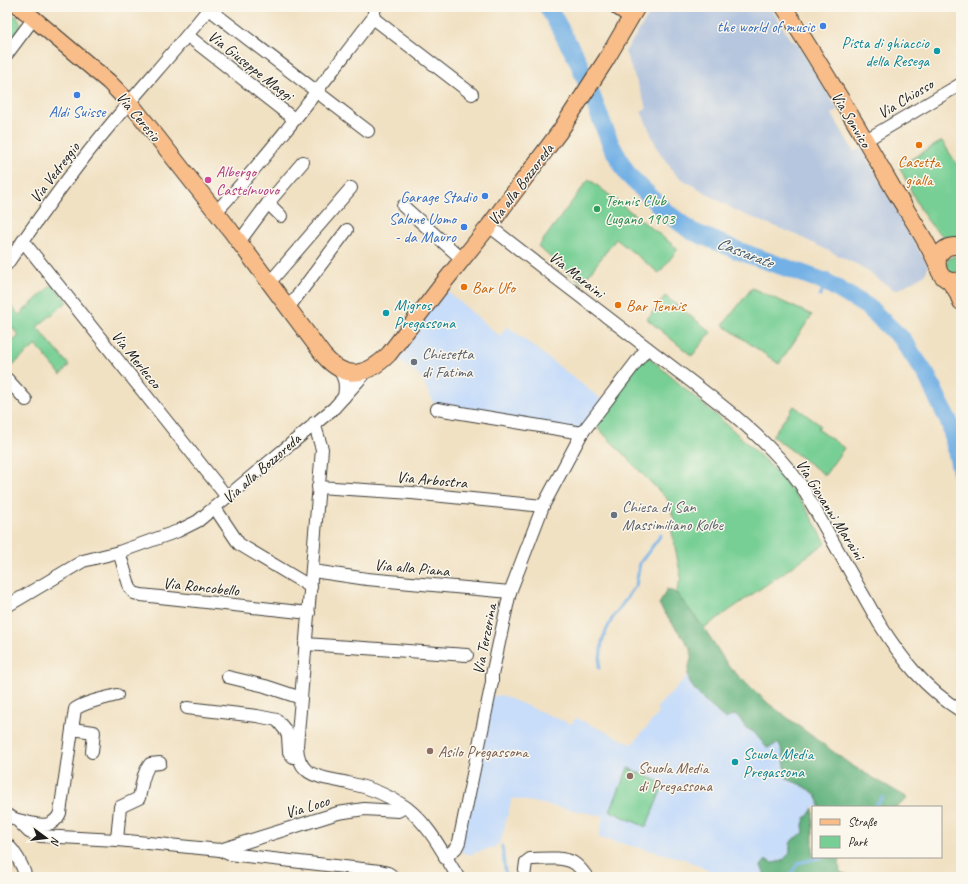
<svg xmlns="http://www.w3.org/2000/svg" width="968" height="884" font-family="Caveat,sans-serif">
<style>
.built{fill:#c8ddf9}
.industrial{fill:#b6c6de}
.green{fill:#78cf95;stroke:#4a7658}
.forest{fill:#62b27e;stroke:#3f674d}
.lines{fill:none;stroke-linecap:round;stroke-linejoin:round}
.stream{stroke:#72b0e5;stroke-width:3}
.river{stroke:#72b0e5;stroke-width:18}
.minor-casing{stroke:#3c3a35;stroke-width:14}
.major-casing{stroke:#3c3a35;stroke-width:18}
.minor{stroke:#fff;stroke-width:12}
.major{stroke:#f8bd89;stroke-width:16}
.shop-dot{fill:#3f7fe0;stroke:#fbf7ec;stroke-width:1.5}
.culture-dot{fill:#0f9aa8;stroke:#fbf7ec;stroke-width:1.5}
.food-dot{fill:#e8710a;stroke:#fbf7ec;stroke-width:1.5}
.hotel-dot{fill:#d1479c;stroke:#fbf7ec;stroke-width:1.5}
.leisure-dot{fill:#2e9e5b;stroke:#fbf7ec;stroke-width:1.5}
.worship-dot{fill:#6b7280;stroke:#fbf7ec;stroke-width:1.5}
.education-dot{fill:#8d6e63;stroke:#fbf7ec;stroke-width:1.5}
.labels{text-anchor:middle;stroke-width:3;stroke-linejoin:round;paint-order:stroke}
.shop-label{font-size:16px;fill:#366cbe;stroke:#fbf7ec;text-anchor:end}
.culture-label{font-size:16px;fill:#0d838f;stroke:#fbf7ec;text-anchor:start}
.street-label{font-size:16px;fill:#1c1c1c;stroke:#fbf7ec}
.food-label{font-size:16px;fill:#c56008;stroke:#fbf7ec;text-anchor:start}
.hotel-label{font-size:16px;fill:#b23c85;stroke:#fbf7ec;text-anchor:start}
.leisure-label{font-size:16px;fill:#27864d;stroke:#fbf7ec;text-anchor:start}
.worship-label{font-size:16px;fill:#5b616d;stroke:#fbf7ec;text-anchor:start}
.education-label{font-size:16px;fill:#785e54;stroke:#fbf7ec;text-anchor:start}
.water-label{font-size:17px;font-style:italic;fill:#3e576c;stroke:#fbf7ec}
</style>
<rect width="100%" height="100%" fill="#fbf7ec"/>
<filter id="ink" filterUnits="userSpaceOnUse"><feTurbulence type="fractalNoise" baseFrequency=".025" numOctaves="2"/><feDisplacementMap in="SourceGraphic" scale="8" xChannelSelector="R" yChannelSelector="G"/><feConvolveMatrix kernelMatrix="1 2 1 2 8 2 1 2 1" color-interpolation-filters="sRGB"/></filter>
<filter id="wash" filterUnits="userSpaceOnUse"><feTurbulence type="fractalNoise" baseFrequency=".012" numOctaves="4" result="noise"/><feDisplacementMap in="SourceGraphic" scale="16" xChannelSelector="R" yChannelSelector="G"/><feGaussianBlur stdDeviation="0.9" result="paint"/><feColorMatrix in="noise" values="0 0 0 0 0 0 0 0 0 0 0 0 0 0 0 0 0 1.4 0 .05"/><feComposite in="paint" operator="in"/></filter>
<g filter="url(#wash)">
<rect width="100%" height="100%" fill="#f1e1c3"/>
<g class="built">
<path d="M441,286L500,336L507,326L605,402L582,433L437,409L420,376L389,354Z"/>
<path d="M688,675L694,690L734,715L738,716L746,728L754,732L767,747L779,742L783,753L787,779L806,787L816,796L819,803V807H813L803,825L804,833L789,845L791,852L782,861L773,863L766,877H722L684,859L600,838L599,837L603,816L512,798L501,841L495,847L468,855L456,848L488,697L501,695L571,724L576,718L632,744L658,714L657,707Z"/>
</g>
<path class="industrial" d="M654,7H770L790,39L797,43L838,110L832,114L854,152L861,148L927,264L928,267L925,274L901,288L894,290L858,265L794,234L738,212L677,176L658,150L641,111L647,108L625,52Z"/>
<g class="green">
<path d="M7,14L16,16L21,23L19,29L7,45Z"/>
<path d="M942,141L961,171V236L959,238C955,238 950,238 947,237C927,232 909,185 900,168L903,164Z"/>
<path d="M589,179L678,249L659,273L616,239L582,283L538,247Z"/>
<path d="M956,256L961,258V271L953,273L947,268C946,261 949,257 956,256Z"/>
<path d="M53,284L67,302L37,327L69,365L61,375L36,345L7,370V346L19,336L7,321V301L19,315Z"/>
<path d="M752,288L812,315L779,364L723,325Z"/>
<path d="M665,296L711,332L692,356L647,319Z"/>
<path d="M645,354L733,430L776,471L804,505L826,543L704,628L676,593L681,577L671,527L675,523L668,500L595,425Z"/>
<path d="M794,406L820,425L818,429L844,448L825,475L772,436Z"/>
<path d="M628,768L664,784L646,827L610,811Z"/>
</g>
<g class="forest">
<path d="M667,589L676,593L704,628L729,667L769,704L851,765L908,798L897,807H819C821,791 799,784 787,779L783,753L779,743L767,748L754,732L746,728L738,716L734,715L725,719C714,708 688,690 688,674C688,665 693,658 691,649L659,605Z"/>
<path d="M813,808V857H841L839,862L840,872L852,876L866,877H766L761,866L766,860L773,863L782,861L790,853C789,839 793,839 804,833L803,825L805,818L808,816Z"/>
</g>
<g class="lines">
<g class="stream">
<path d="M820,296L826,282"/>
<path d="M599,668L602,642L605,633L612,619L636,585L640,563L661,535"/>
<path d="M874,807L883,797"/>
<path d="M502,846L505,871L508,877"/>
<path d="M789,877L798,863L823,857"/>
</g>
<path class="river" d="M548,7L578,61L611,145L628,175L666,212L691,231L739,251L826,282L868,307L902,339L927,376L950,424L961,472"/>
</g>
</g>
<g filter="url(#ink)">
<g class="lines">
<defs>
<g id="minor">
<path d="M209,9L368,131"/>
<path d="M373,18L472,94"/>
<path d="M188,36L294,119"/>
<path d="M7,54L34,18"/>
<path d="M866,140L961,84"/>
<path d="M268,203L281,216"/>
<path d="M403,206L462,259"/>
<path d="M216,212C273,151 322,84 373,18L375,7"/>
<path d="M489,226C548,272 608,318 667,363C715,400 766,436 801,485L879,623C901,658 925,689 961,711"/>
<path d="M23,241L227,497"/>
<path d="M239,242L268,203L303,162"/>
<path d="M7,264C40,216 74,168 112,123C144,84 179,47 210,7"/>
<path d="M270,282L351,188"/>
<path d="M289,307L347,230"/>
<path d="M339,369C345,380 346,384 344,397"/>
<path d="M7,379L26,400"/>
<path d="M437,409L582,433"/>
<path d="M314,423L322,449L297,746C298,779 323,777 348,783C368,787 390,796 407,808C431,827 442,852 458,877"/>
<path d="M318,487L412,493L543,506"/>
<path d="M215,508L239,544L311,587"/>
<path d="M119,552L130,588L134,593L141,595L309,613"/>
<path d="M313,571L367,579L510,592"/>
<path d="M7,606L83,561L119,552L178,531L198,521L334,408L367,371"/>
<path d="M305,644L467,655"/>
<path d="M228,677L265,686L301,698"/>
<path d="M187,708L257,716L277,720L286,731L288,736L289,752L293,757"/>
<path d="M72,729L94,732L92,752"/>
<path d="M7,815L17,820L29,832L41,836L117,840L220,850L229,854L380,871L388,873L394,877"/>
<path d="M17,820C33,823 52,832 60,813L75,709C87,701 103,699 117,695"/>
<path d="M117,840L120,807L139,798C142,786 142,774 150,764L160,763"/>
<path d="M7,844C17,854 22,864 26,877"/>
<path d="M220,850L338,813L364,809L398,811L405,807"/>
<path d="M445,858L456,848L459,842L492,682V675L510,592L543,506L582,433L647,348"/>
<path d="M524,877L526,862L530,859C543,859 562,856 574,863C580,867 583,872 587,877"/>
</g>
<g id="major">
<path d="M20,7L109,82L135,109L231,231L324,356C346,381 367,376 389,354L441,286L489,226L560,131L606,60L637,7"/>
<path d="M618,7L631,16"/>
<path d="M784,7C822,67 859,128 894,190C909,215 925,237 937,264"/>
<path d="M961,247C929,239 931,289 961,280"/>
<path d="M948,280L956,290L961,302"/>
</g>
</defs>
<use href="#minor" class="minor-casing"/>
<use href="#major" class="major-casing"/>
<use href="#minor" class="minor"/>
<use href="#major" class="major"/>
</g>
</g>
<g class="shop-dot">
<circle cx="823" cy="26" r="4"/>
<circle cx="77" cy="95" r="4"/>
<circle cx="485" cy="196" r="4"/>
<circle cx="464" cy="227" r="4"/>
</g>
<g class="culture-dot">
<circle cx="937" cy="51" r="4"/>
<circle cx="386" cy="313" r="4"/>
<circle cx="735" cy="762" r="4"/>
</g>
<g class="food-dot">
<circle cx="919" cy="145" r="4"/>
<circle cx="464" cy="287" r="4"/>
<circle cx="618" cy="305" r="4"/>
</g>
<circle class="hotel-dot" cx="208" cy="180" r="4"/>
<circle class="leisure-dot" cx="597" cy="209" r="4"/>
<g class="worship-dot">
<circle cx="414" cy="362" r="4"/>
<circle cx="614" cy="515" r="4"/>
</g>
<g class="education-dot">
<circle cx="430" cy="751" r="4"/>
<circle cx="630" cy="776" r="4"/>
</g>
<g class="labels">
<g class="shop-label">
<text x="815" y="32">the world of music</text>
<text x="77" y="117" text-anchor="middle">Aldi Suisse</text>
<text x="477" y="202">Garage Stadio</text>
<text x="456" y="224">Salone Uomo<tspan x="456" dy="18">- da Mauro</tspan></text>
</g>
<g class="culture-label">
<text x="929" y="48" text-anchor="end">Pista di ghiaccio<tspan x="929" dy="18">della Resega</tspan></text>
<text x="394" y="310">Migros<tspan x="394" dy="18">Pregassona</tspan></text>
<text x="743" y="759">Scuola Media<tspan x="743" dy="18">Pregassona</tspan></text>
</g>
<g class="street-label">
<text transform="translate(251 65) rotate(38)" y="6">Via Giuseppe Maggi</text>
<text transform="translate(905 98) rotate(-31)" y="6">Via Chiosso</text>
<text transform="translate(139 116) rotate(50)" y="6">Via Ceresio</text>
<text transform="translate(852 119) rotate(59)" y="6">Via Sonvico</text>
<text transform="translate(54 172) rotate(-53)" y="6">Via Vedreggio</text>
<text transform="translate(520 184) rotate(-53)" y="6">Via alla Bozzoreda</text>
<text transform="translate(577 274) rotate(38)" y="6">Via Maraini</text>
<text transform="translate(137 359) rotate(51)" y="6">Via Merlecco</text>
<text transform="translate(261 468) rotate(-41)" y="6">Via alla Bozzoreda</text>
<text transform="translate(432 479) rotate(5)" y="6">Via Arbostra</text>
<text transform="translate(831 509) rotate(58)" y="6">Via Giovanni Maraini</text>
<text transform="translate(412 567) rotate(5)" y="6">Via alla Piana</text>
<text transform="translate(201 586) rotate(6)" y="6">Via Roncobello</text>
<text transform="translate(484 639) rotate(-79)" y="6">Via Terzerina</text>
<text transform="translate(307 806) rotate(-17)" y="6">Via Loco</text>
</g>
<g class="food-label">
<text x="919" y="167" text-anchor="middle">Casetta<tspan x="919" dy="18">gialla</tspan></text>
<text x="472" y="293">Bar Ufo</text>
<text x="626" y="311">Bar Tennis</text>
</g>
<g class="hotel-label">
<text x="216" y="177">Albergo<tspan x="216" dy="18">Castelnuovo</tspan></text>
</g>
<g class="leisure-label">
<text x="605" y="206">Tennis Club<tspan x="605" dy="18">Lugano 1903</tspan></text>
</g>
<g class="worship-label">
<text x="422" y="359">Chiesetta<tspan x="422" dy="18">di Fatima</tspan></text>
<text x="622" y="512">Chiesa di San<tspan x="622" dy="18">Massimiliano Kolbe</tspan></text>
</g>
<g class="education-label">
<text x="438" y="757">Asilo Pregassona</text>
<text x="638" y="773">Scuola Media<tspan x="638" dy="18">di Pregassona</tspan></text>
</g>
<g class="water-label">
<text transform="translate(745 252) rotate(21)" y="6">Cassarate</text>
</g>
</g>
<rect width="968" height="884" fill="none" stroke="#fbf7ec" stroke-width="24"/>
<rect x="812" y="806" width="130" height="52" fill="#fbf7ec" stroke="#a29f99"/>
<rect x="820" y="819" width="20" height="6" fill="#f8bd89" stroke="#a29f99"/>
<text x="848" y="826" font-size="12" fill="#1c1c1c">Straße</text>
<rect x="820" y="836" width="20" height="12" fill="#78cf95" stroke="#a29f99"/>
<text x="848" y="846" font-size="12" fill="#1c1c1c">Park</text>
<g transform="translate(46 838) rotate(105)" stroke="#fbf7ec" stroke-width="3" paint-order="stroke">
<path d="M0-3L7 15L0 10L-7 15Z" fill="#1c1c1c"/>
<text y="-6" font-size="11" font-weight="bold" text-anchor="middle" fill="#1c1c1c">N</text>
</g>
</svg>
